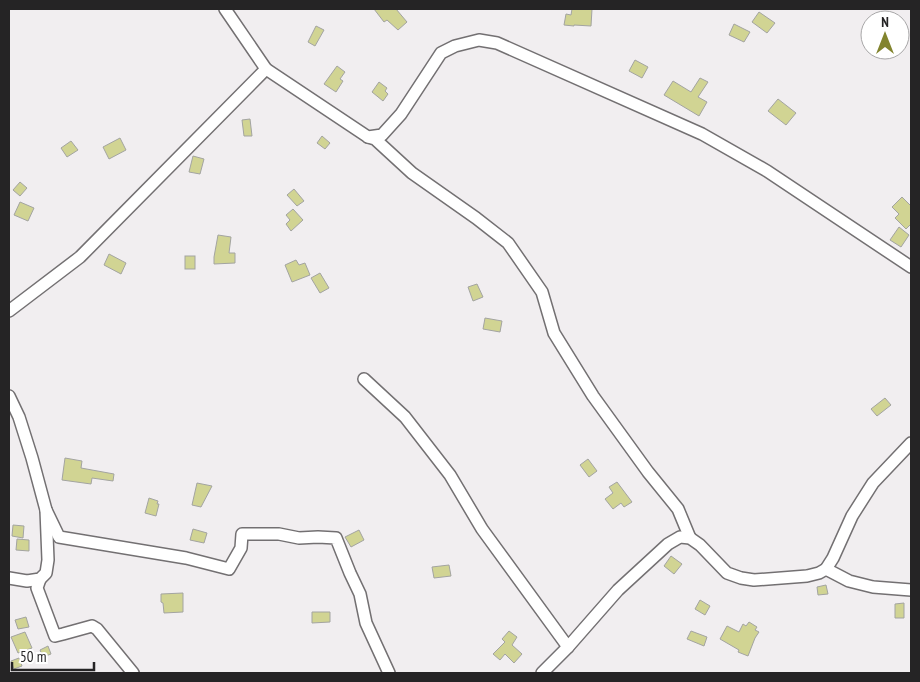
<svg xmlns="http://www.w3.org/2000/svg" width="920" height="682" font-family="'PT Sans Narrow',sans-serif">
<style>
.building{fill:#d1d493;stroke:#a3a4a1}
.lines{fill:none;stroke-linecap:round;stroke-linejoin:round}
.minor-casing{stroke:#737072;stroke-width:14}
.minor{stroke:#fff;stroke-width:11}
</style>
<rect width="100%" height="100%" fill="#f1eef0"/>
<g class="building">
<path d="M374,9H396L407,22L398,30L387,20L384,22Z"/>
<path d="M572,9H592L591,26L574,25V26L564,25L566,14L571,15Z"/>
<path d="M759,12L775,23L767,33L752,22Z"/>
<path d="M734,24L750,32L744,42L729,35Z"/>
<path d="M316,26L324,30L315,46L308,42Z"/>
<path d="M635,60L648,67L642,78L629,71Z"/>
<path d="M337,66L345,72L340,79L343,81L336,92L324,84Z"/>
<path d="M700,78L708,82L698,97L707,102L699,116L664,95L673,81L691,92Z"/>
<path d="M379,82L387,88L385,91L388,94L383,101L372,92Z"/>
<path d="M778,99L796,113L786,125L768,111Z"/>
<path d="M250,119L252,136H244L242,120Z"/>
<path d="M322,136L330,143L325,149L317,143Z"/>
<path d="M120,138L126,150L109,159L103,147Z"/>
<path d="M71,141L78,150L67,157L61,148Z"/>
<path d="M193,156L204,159L200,174L189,172Z"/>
<path d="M20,182L27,188L20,196L13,190Z"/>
<path d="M294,189L304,201L297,206L287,195Z"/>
<path d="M902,197L911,206V224L906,229L895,218L899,214L892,207Z"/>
<path d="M20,202L34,208L28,221L14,215Z"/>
<path d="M293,209L303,220L291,231L286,224L290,220L286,215Z"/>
<path d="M899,227L909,235L901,247L890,240Z"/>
<path d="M218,235L231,237L229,253H235V263L214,264V257Z"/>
<path d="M109,254L126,263L121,274L104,265Z"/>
<rect x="185" y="256" width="10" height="13"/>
<path d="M296,260L299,265L305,263L310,275L292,282L285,265Z"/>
<path d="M320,273L329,288L320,293L311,278Z"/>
<path d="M477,284L483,297L473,301L468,287Z"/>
<path d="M485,318L502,321L500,332L483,329Z"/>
<path d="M885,398L891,405L877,416L871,409Z"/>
<path d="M65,458L82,461L81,468L114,474L113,481L92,478L91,484L62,480Z"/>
<path d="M588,459L597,471L589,477L580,465Z"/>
<path d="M617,482L632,502L624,507L621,503L613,509L605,499L613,493L609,487Z"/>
<path d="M197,483L212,486L201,507L192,505Z"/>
<path d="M149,498L158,501L157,504H159L156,516L145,513Z"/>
<path d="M13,525L24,526L23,538L12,536Z"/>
<path d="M193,529L207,533L204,543L190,540Z"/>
<path d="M359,530L364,540L351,547L345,537Z"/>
<path d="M17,539L29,540V551L16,550Z"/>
<path d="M671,556L682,564L674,574L664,566Z"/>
<path d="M449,565L451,576L434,578L432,567Z"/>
<path d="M826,585L828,594L818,595L817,587Z"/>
<path d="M183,593V612L164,613L163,603L161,602V594Z"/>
<path d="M700,600L710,606L705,615L695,609Z"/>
<path d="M904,603V618H895V604Z"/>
<path d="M312,612H330V622L312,623Z"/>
<path d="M26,617L29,627L18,629L15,620Z"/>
<path d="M749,622L757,627L755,630L759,632L755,638L748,656L738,652L739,650L720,639L727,626L739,632L743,624L746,626Z"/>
<path d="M509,631L517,637L512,645L522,654L514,663L505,654L500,660L493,654L505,642L502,639Z"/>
<path d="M691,631L707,637L704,646L687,639Z"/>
<path d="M25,632L32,648L18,653L11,637Z"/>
<path d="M48,646L51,654L43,657L40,650Z"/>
<path d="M19,658L22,666L14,669L11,661Z"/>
</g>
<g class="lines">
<defs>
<g id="minor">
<path d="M225,9L266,69L368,137L382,135L401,114L441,53L455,46L479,40L497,43L702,134L767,171L911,267"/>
<path d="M368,137L375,139L412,173L476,218L508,243L542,292L554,333L593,396L648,472L678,509L690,538"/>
<path d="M9,311L80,257L266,69"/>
<path d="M364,379L405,417L450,475L482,529L568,647"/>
<path d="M9,396L19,417L32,458L46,510L48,560L46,573L40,579L27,581L9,578"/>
<path d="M46,510L59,537L186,558L229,569L241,548L242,534H279L299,538L318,537L336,538L350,573L360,594L366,623L389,673"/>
<path d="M826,569L849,581L873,587L911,590"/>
<path d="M40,579L37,588L55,636L63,634L92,626L97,629L133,673"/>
<path d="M542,673L568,647L618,590L668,544L680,537L690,538L700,545L727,573L741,578L754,580L807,576L819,573L826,569L833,558L852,516L873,483L911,443"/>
</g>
</defs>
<use href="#minor" class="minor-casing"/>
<use href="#minor" class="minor"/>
</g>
<rect width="920" height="682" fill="none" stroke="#252425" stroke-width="20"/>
<g transform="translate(885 35)"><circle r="24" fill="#ffffff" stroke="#a8a7a8"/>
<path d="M0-4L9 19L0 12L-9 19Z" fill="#82842e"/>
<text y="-8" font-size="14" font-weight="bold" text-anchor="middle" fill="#252425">N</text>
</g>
<path d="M12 662v8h82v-8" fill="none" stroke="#252425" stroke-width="2.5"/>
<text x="20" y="662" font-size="15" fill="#252425" stroke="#ffffff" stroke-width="4" paint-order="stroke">50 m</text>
</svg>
